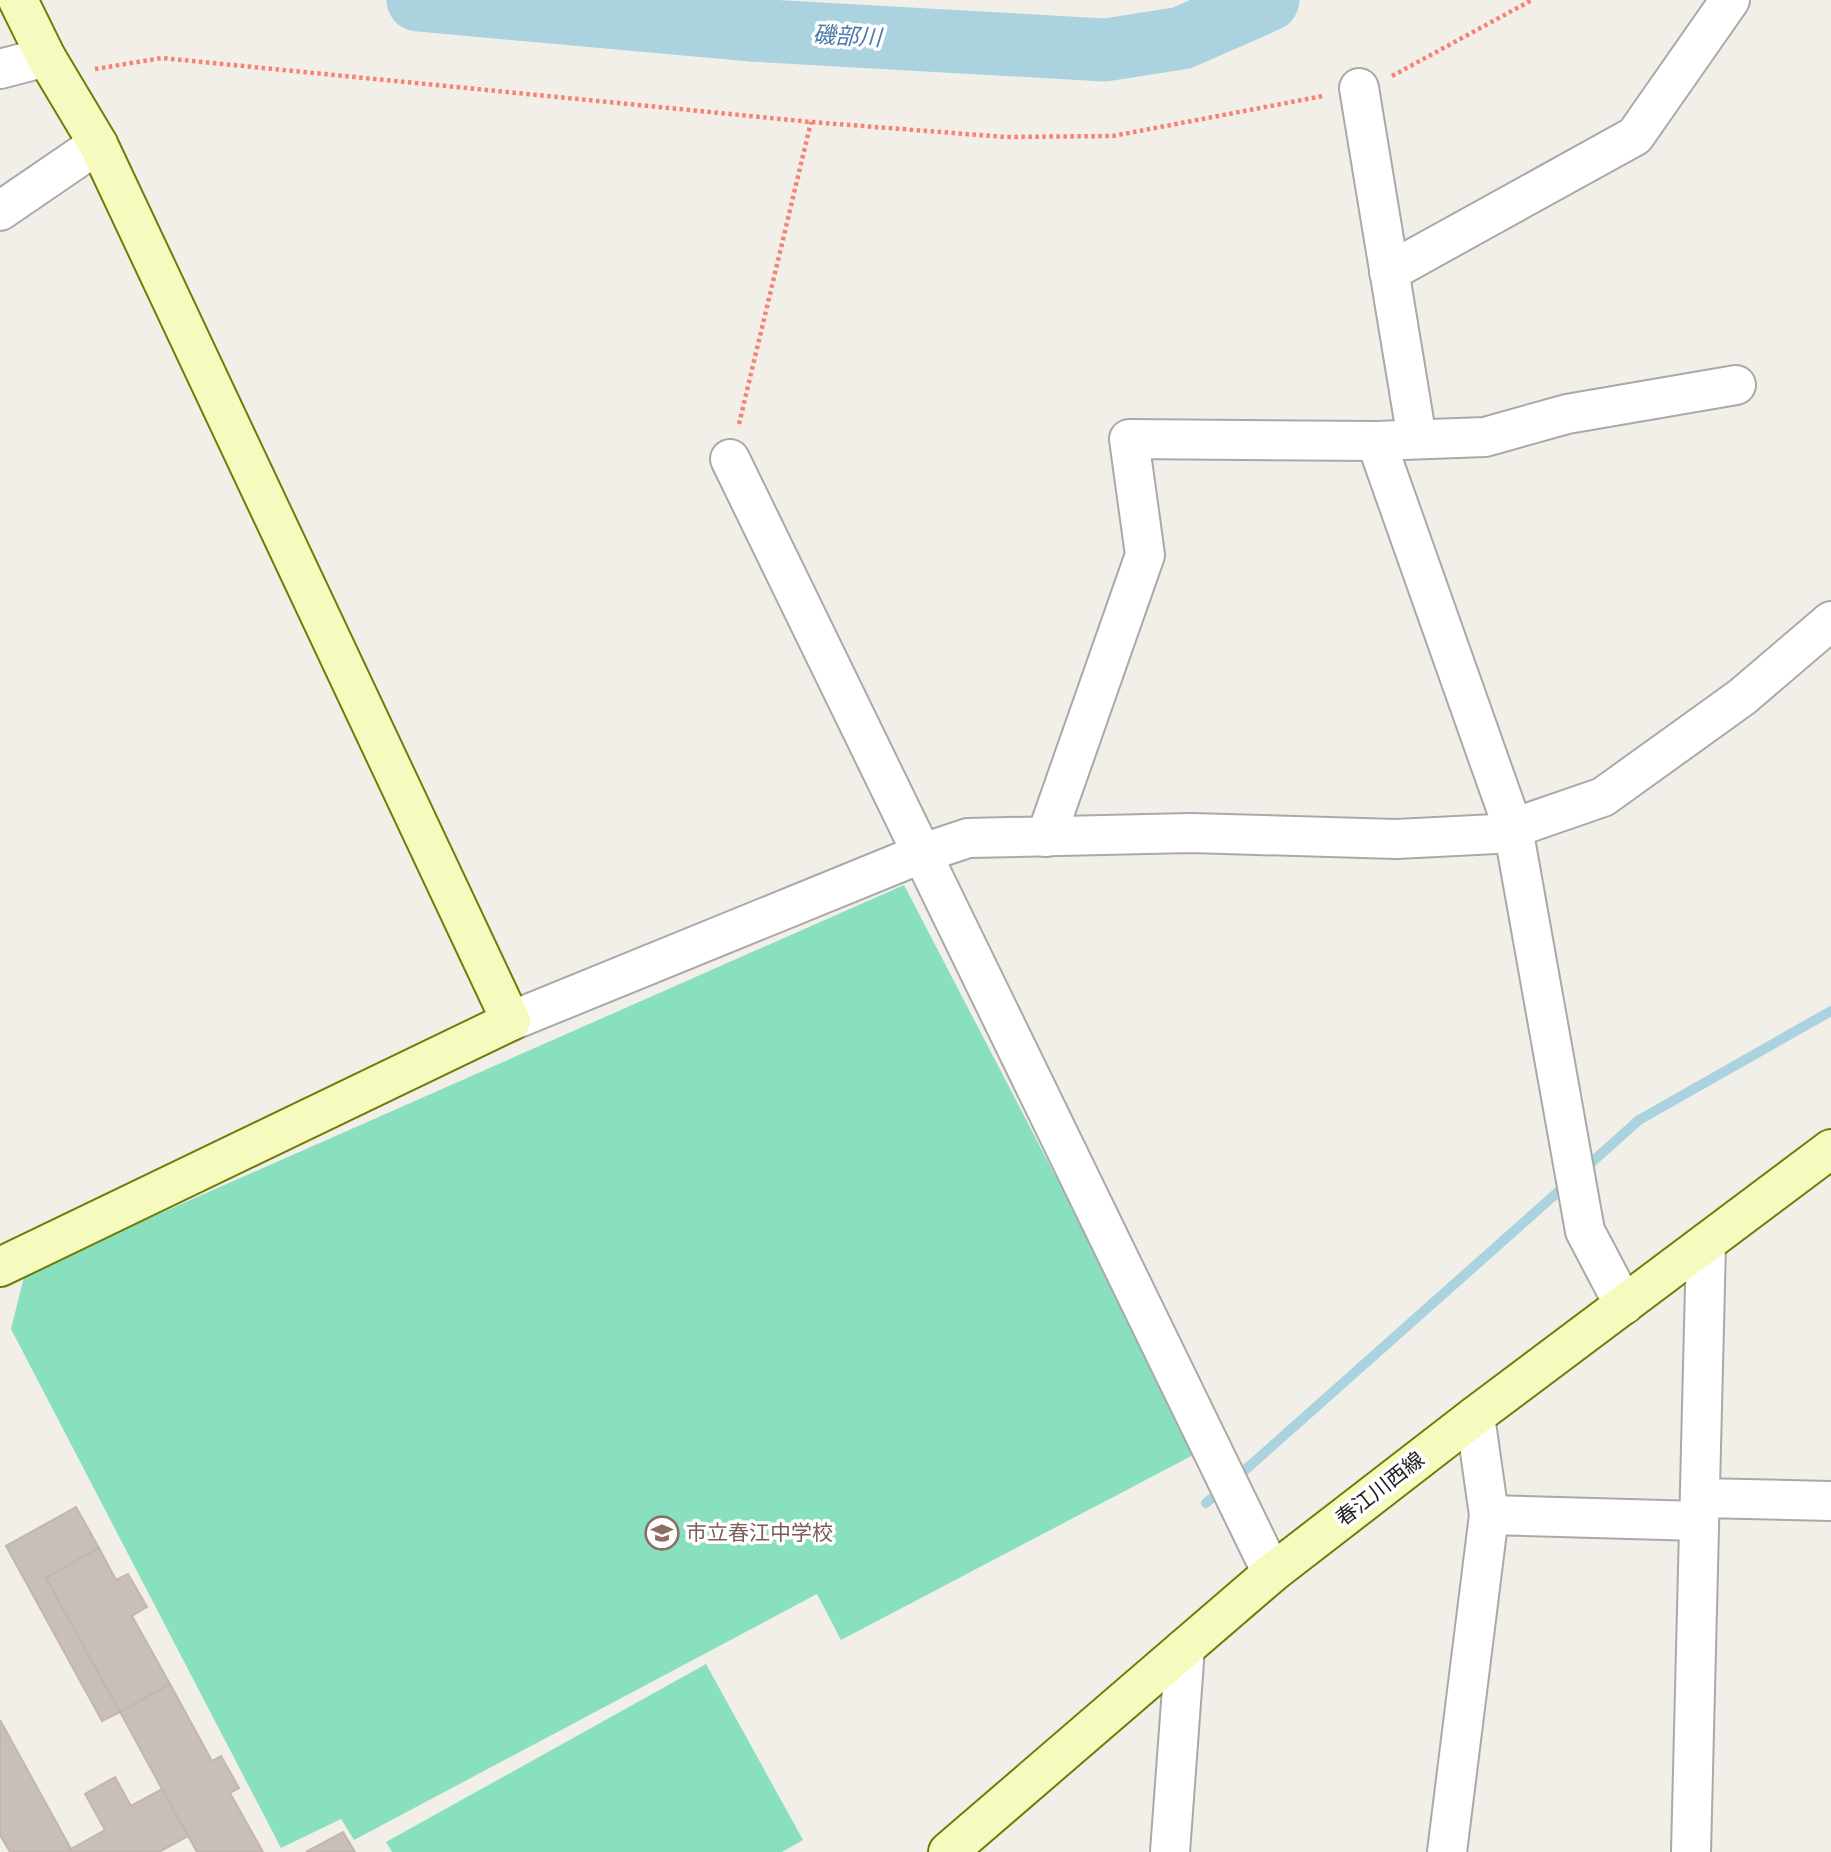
<svg xmlns="http://www.w3.org/2000/svg" width="1831" height="1852" font-family="Signika,'Noto Sans JP',sans-serif">
<style>
.pitch{fill:#88e0be}
.lines{fill:none;stroke-linecap:round;stroke-linejoin:round}
.stream{stroke:#aad3df;stroke-width:10}
.river{stroke:#aad3df;stroke-width:63}
.building{fill:#c7bfb8;stroke:#c4b6ab;stroke-width:2}
.street-casing{stroke:#a9a9a9;stroke-width:42}
.secondary-casing{stroke:#707d05;stroke-width:42}
.path{stroke:#fa8072;stroke-width:4.5;stroke-dasharray:3.5 3.5;stroke-linecap:butt}
.street{stroke:#fff;stroke-width:38}
.secondary{stroke:#f7fabf;stroke-width:38}
.labels{text-anchor:middle;stroke-width:7;stroke-linejoin:round;paint-order:stroke}
.street-label{font-size:21px;fill:#222;stroke:#fff}
.education-label{font-size:21px;fill:#785e54;stroke:#fff;text-anchor:start}
.water-label{font-size:23px;font-style:italic;fill:#4a7aab;stroke:#fff}
</style>
<rect width="100%" height="100%" fill="#f2efe9"/>
<g class="pitch">
<path d="M904,885L1199,1452L841,1640L817,1594L354,1840L341,1819L281,1848L11,1329L25,1273Z"/>
<path d="M706,1664L803,1840L782,1852H392L386,1842Z"/>
</g>
<g class="lines">
<g class="stream">
<path d="M1583,1170L1639,1120L1831,1011"/>
<path d="M1235,1479L1568,1183"/>
<path d="M1206,1503L1223,1489"/>
</g>
<path class="river" d="M418,0L750,30L1105,50L1182,38L1268,0"/>
</g>
<g class="building">
<path d="M76,1507L99,1548L46,1578L120,1712L102,1721L6,1546Z"/>
<path d="M99,1548L116,1580L128,1574L147,1607L132,1616L170,1684L120,1712L46,1578Z"/>
<path d="M170,1684L212,1761L221,1756L239,1788L230,1793L263,1852H197L162,1789L120,1712Z"/>
<path d="M0,1720L71,1849L73,1852H10L0,1835Z"/>
<path d="M115,1777L131,1806L162,1789L188,1836L159,1852H73L71,1849L105,1830L85,1794Z"/>
<path d="M343,1832L355,1852H306Z"/>
</g>
<g class="lines">
<defs>
<g id="street">
<path d="M0,69L46,57"/>
<path d="M1359,88L1417,439"/>
<path d="M0,211L98,144"/>
<path d="M1389,272L1635,136L1730,0"/>
<path d="M1376,441L1513,828L1585,1231L1624,1305"/>
<path d="M730,459L1272,1573"/>
<path d="M1046,837L1145,555L1129,439L1376,441L1485,437L1567,414L1736,385"/>
<path d="M511,1021L923,853L968,838L1191,833L1396,839L1496,834L1603,797L1742,697L1831,621"/>
<path d="M1700,1498L1831,1501"/>
<path d="M1489,1515L1699,1521"/>
<path d="M1170,1852L1185,1648"/>
<path d="M1447,1852L1489,1515L1475,1416"/>
<path d="M1691,1852L1706,1245"/>
</g>
<g id="secondary">
<path d="M0,1267L511,1021L98,144L46,57L18,0"/>
<path d="M948,1852L1272,1573L1475,1416L1831,1149"/>
</g>
</defs>
<use href="#street" class="street-casing"/>
<use href="#secondary" class="secondary-casing"/>
<g class="path">
<path d="M95,69L162,58L811,122L1005,137L1113,136L1323,96"/>
<path d="M1392,76L1532,0"/>
<path d="M739,424L811,122"/>
</g>
<use href="#street" class="street"/>
<use href="#secondary" class="secondary"/>
</g>
<defs>
<symbol id="school-ring" viewBox="-11 -11 22 22"><circle r="9.5" fill="#fff" stroke="#8d6e63" stroke-width="1.5"/><path d="M0-5L7-2L0 1L-7-2ZM-4 1L0 2.5L4 1V4Q0 6-4 4Z" fill="#8d6e63"/></symbol>
</defs>
<g fill-rule="evenodd">
<use href="#school-ring" x="643" y="1514" width="38" height="38"/>
</g>
<g class="labels">
<g class="street-label">
<text transform="translate(1380 1489) rotate(-38)" y="7">春江川西線</text>
</g>
<g class="education-label">
<text x="686" y="1540">市立春江中学校</text>
</g>
<g class="water-label">
<text transform="translate(847 36) rotate(3)" y="8">磯部川</text>
</g>
</g>
</svg>
